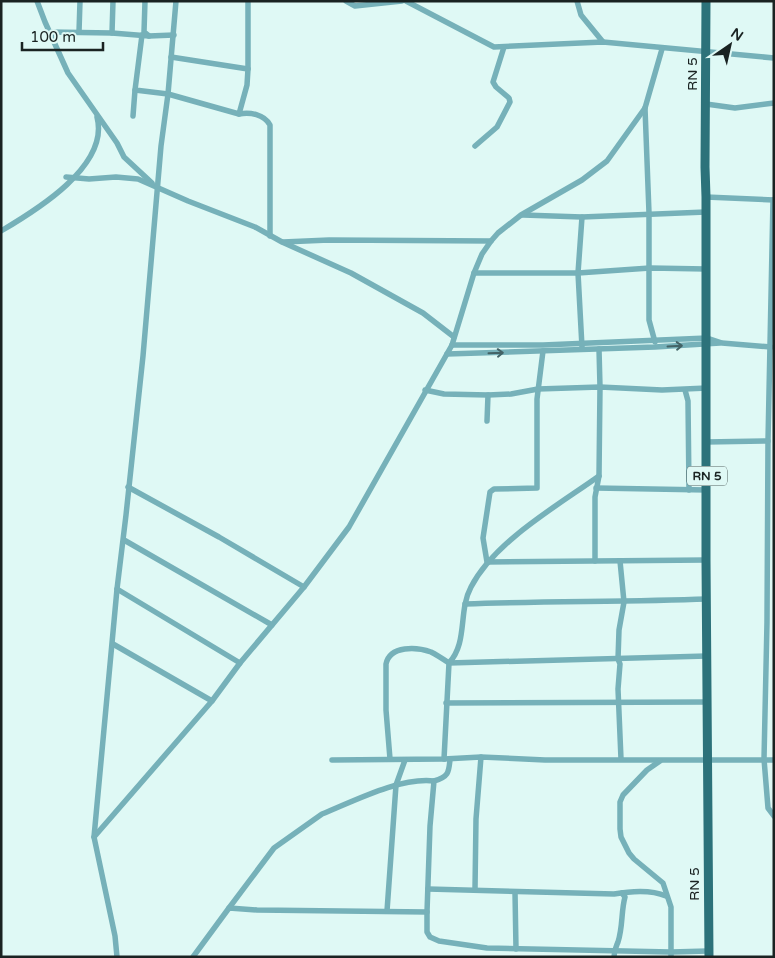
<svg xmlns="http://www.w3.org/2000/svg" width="775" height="958" font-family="'Varela Round',sans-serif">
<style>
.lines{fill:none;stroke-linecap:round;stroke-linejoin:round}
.minor{stroke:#76b1b9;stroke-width:5.5}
.primary{stroke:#2c727a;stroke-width:9}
.oneway{stroke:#436366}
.labels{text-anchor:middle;stroke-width:4.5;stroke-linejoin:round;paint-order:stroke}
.shield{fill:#dff9f5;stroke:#556361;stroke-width:1}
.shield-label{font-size:12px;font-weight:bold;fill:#1a2322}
.street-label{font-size:14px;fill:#1a2322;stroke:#dff9f5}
</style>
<rect width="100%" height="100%" fill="#dff9f5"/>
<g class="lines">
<g class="minor">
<path d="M37,1L45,22L68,73L117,143L124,157L152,183"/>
<path d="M145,1L144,32L149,36L174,35"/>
<path d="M346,1L355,6L402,1"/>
<path d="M406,1L494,47L603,42L774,58"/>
<path d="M577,1L581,15L603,42"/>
<path d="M49,32L112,33L149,36"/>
<path d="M79,32L80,1"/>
<path d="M112,33L113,1"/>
<path d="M142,35L135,90L168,94L239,114C250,112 264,114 270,125V236"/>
<path d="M171,57L248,69"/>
<path d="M706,104L735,108L774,103"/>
<path d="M645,108L649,213V320L655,342"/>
<path d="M239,114L247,85L248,69V1"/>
<path d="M133,116L135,90"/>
<path d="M475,146L497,127L510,102L509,98L496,87L493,82L504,47"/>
<path d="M66,177L89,179L116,177L138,179L188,201L255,227L282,242L351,273L423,313L454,337"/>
<path d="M706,197L774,200"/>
<path d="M773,200L768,441L767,622L764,759L768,808L774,816"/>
<path d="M523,215L582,217L706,212"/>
<path d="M582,217L578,273L582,347"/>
<path d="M1,231C35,211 110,166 97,117"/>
<path d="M283,242L329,240L491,241"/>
<path d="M474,273H578L650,268L706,269"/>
<path d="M452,345H543L707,338L722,343L771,347"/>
<path d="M543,351L537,399V488L494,489L490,492L483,538L487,562L706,560"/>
<path d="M447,354L655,347L720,343"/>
<path d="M425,390L444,394L488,395L511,394L538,389L600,387L662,390L707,388"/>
<path d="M685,390L688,401L689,490"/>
<path d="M487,421L488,395"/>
<path d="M706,442L768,441"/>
<path d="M128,487L219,537L304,587"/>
<path d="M596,488L707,490"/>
<path d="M124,540L272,625"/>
<path d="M595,561V497L599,476L600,387L599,349"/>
<path d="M620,561L624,602L619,630L618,659L620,664L618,689L621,759"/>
<path d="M117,589L240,663"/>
<path d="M465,604C545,601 626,602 707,599"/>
<path d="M113,644L212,701"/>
<path d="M446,703L707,702"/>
<path d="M390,759L386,710V664C390,645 417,647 431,652C437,655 443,659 449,663L707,656"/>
<path d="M444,759L449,663C468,643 458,611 471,587C495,541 557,506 599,476"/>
<path d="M450,759C449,773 448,777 434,781L430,826L427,912V932L430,937L439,941L487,948L671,952L708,951"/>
<path d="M332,760L444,759L481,757L545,760H774"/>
<path d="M660,761L647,770L623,795L620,802V829L621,837L629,853L634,859L663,883L671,907V957"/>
<path d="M94,837L212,701L240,663L304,587L349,527L452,345L474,273L482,254L491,241L498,233L521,215L582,180L607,161L645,108L662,49"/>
<path d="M428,889L614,894C631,891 650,889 666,896"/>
<path d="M475,889L476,819L481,757"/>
<path d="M515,892L516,949"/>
<path d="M229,908L274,848L322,814C354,801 400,777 434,781"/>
<path d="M387,911L396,785L405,760"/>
<path d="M117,957L115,936L94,837L117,589L126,515L143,356L161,146L168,94L176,1"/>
<path d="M193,957L229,908L257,910L427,912"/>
<path d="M614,957C614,950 616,947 618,942C623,927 621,911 625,897L622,893"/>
</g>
<path class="primary" d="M706,1L705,167L706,197V560L709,957"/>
</g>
<defs><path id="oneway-shaft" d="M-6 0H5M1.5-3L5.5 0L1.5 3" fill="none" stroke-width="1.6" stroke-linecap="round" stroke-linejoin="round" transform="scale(1.25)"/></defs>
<g class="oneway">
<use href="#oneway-shaft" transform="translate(675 346) rotate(-3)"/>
<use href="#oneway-shaft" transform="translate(496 353) rotate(-2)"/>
</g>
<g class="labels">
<rect class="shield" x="687" y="466.5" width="40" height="19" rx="4"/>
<g class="shield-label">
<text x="707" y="480">RN 5</text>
</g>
<g class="street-label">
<text transform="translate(692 74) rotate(-90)" y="5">RN 5</text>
<text transform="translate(694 884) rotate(-90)" y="5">RN 5</text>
</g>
</g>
<rect width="775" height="958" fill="none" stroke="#1a2322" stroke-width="5"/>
<g transform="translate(730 45) rotate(34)" stroke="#dff9f5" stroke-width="4" paint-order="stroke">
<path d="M0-4L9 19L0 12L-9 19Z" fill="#1a2322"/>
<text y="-8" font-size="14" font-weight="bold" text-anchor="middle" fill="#1a2322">N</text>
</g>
<path d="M22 42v8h81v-8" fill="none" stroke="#1a2322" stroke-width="2.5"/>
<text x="30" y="42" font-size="15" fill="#1a2322" stroke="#dff9f5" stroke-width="4" paint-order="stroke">100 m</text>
</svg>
